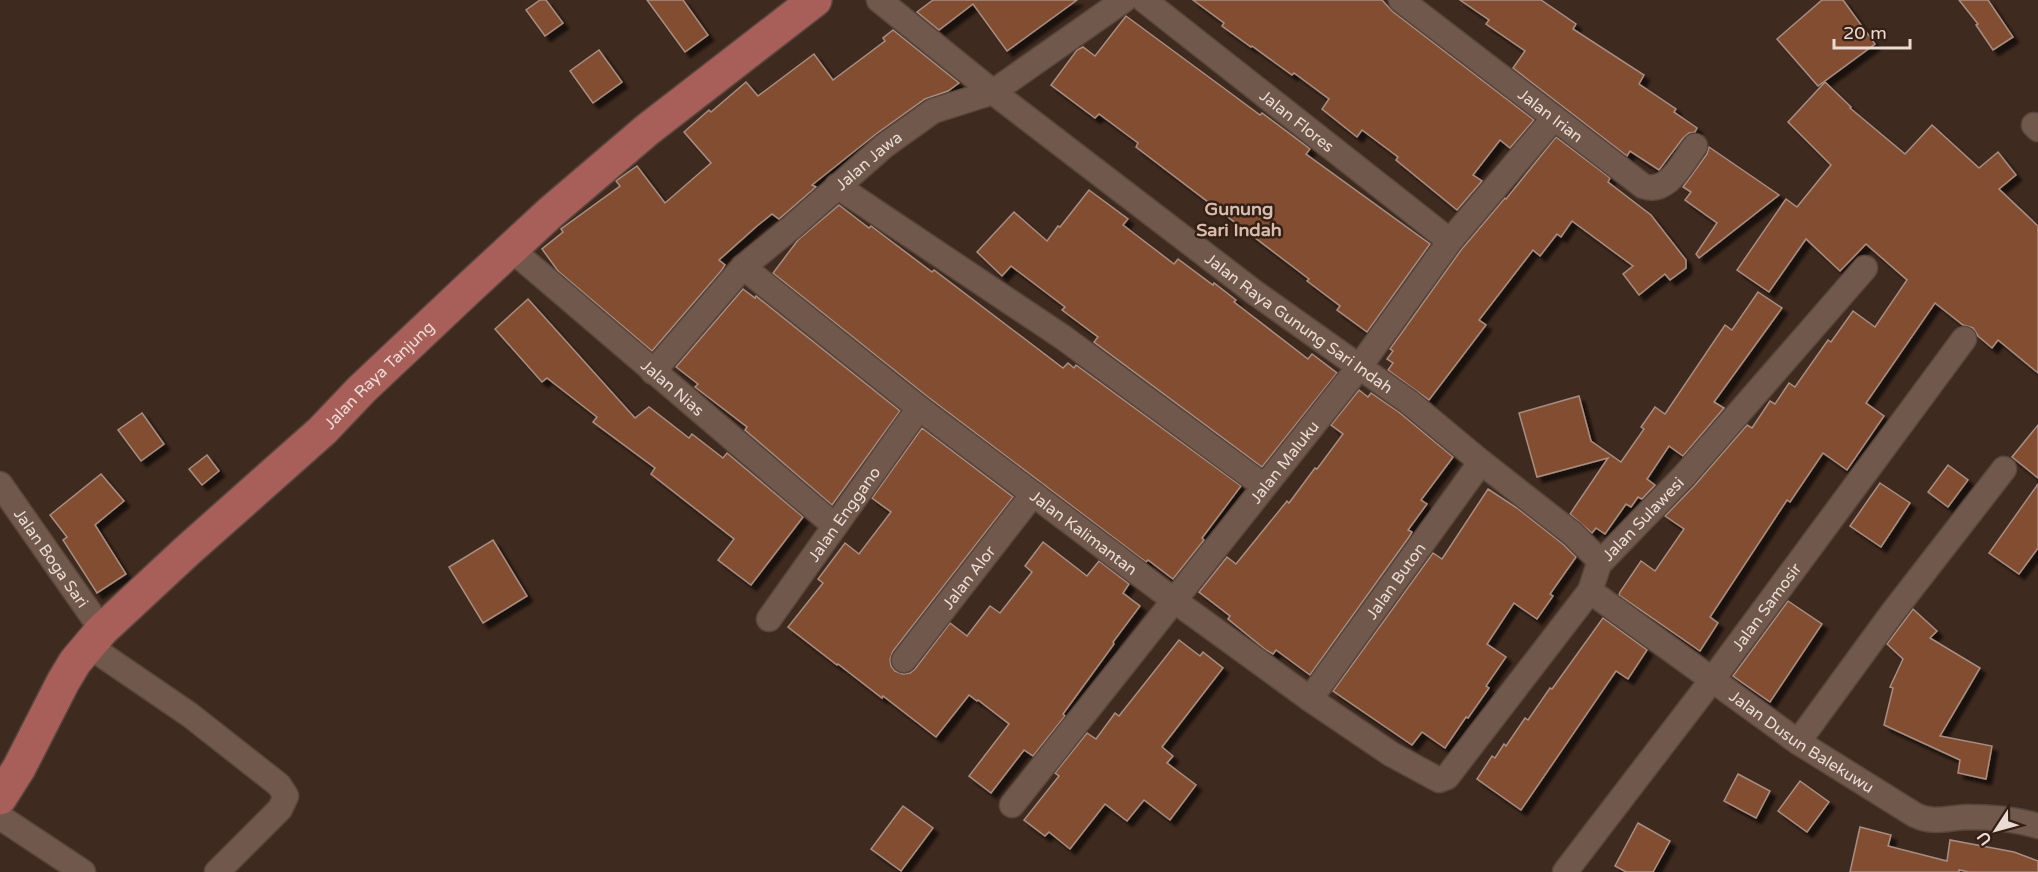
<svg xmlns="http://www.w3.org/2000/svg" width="2038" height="872" font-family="'Varela Round',sans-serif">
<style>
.building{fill:#834e33;stroke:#a88d81;stroke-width:1.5;filter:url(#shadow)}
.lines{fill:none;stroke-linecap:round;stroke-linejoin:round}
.minor-casing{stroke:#58463d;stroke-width:27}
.primary-casing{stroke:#58463d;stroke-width:36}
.minor{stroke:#71584c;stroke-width:24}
.primary{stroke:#a95f59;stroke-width:33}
.labels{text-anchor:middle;stroke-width:5;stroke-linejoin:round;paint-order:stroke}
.street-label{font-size:16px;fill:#eadbd4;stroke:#352015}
.neighbourhood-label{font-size:18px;font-weight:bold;fill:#d8bcae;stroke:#352015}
</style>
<defs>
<filter id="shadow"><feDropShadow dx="5.5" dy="5.5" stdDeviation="1.5" flood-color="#0009"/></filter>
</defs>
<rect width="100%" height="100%" fill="#3f2a1f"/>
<g class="building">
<path d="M540,0H546L563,23L545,36L526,10Z"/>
<path d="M647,0H683L708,35L685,52Z"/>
<path d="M933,0H1077L1007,51L973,4L939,30L917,12Z"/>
<path d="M1193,0H1382L1392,11L1534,120L1510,148L1500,140L1473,175L1482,181L1457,210L1396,160L1398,157L1362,130L1357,137L1322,109L1329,99L1294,73L1292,75L1252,46L1251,47L1222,26L1224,23Z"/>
<path d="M1460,0H1541L1576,24L1573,29L1644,75L1639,84L1676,109L1674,112L1697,128L1695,132L1689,133L1683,138L1659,170L1630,151L1627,156L1513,68L1525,51L1486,24L1489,20Z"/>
<path d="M1822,0H1843L1875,44L1818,86L1777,39Z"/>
<path d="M1959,0H1988L2013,37L1993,50L1976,25L1978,24Z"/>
<path d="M1126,16L1229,92L1260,115L1262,113L1310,149L1306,154L1430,244L1367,332L1337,310L1340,306L1307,281L1309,279L1136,147L1138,143L1099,114L1095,118L1051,85L1077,50L1083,47L1095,56Z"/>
<path d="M893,30L959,83L948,91L925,99L876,134L812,185L816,187L779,219L772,214L757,226L719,260L725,265L721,271L652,351L558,271L542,249L563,232L561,229L620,186L616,181L637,166L665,203L711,163L684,132L709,110L711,112L746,82L758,96L814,54L833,80L885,41L883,38Z"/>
<path d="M599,50L622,82L593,103L570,71Z"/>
<path d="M1825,82L1851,107L1850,108L1905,154L1932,125L1979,168L1998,152L2016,175L1999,189L2038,226V373L1998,340L1992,348L1978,336L1973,328L1963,325L1935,303L1866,403L1884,416L1847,470L1823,453L1790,502L1787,500L1710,617L1718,623L1700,651L1619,595L1620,592L1641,561L1655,571L1684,529L1665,516L1695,485L1747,425L1752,428L1770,401L1775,404L1789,383L1795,387L1828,340L1831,342L1853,311L1875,327L1907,280L1866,244L1840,271L1806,239L1769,292L1737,270L1786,199L1797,207L1831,165L1788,122Z"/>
<path d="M1556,137L1610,178L1608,182L1651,215L1686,260V268L1670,280L1665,274L1639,295L1623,274L1633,266L1572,221L1561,237L1557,234L1540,256L1533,250L1479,320L1486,325L1429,400L1388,370L1393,363L1387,359L1393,351L1390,349L1461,250L1505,198L1506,199Z"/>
<path d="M1709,147L1779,195L1699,258L1696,254L1717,223L1685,200L1691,192L1683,187L1707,154Z"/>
<path d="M1089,190L1128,219L1123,225L1174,264L1178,259L1213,285L1214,283L1236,300L1234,302L1308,359L1312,354L1337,373L1262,467L1094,342L1098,337L1062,310L1065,307L1011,266L1002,276L977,252L1014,212L1047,241L1058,226L1060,227Z"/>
<path d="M839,205L869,228L871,226L875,229L932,272L934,270L1063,368L1068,363L1074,368L1076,365L1241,486L1202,538L1204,540L1173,579L1148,560L1146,562L928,397L773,273L798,240Z"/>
<path d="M743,289L755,298L756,296L900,411L832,505L745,430L747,427L695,387L698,384L676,367Z"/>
<path d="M1758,292L1782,308L1714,402L1724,408L1683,456L1669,446L1647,479L1655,485L1642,499L1638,497L1631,507L1626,504L1605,534L1596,528L1592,533L1570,514L1608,458L1537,477L1519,413L1579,396L1591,441L1621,462L1644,429L1641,427L1655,407L1665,414L1725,325L1732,330Z"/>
<path d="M528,299L635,418L649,407L689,438L692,434L723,458L727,453L803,517L751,585L718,560L734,539L651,474L655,468L593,422L597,417L547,378L542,382L495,329Z"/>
<path d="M1359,390L1368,397L1371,393L1400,413L1453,457L1421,500L1427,504L1408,530L1412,532L1409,537L1310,675L1276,650L1273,654L1266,650L1228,619L1230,616L1199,592L1227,557L1236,564L1287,501L1289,503L1315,468L1317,469L1343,434L1331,425Z"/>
<path d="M142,413L164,444L141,461L118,430Z"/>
<path d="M2038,425V478L2012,457Z"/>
<path d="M922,428L1013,497L893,651L890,659L891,666L895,671L903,674L910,673L915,669L950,623L967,636L990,606L1000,613L1032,572L1025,566L1043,542L1087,576L1099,561L1129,584L1123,593L1140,606L1113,642L1114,644L1063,714L1065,716L1033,756L1024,750L991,793L969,776L1009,724L978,700L977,701L969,695L936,737L883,696L882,698L838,664L837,665L788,627L823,583L818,579L845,543L859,554L891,512L872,498Z"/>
<path d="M207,455L219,471L202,485L189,469Z"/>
<path d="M1948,465L1968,480L1948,507L1928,492Z"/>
<path d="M101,474L124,501L95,525L126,574L97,593L63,540L67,537L50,515Z"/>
<path d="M1880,483L1910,503L1881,547L1850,526Z"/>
<path d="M2038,484V548L2019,574L1989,553Z"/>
<path d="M1488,489L1517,508L1564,545L1576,557L1550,594L1553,596L1537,619L1514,603L1487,644L1506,657L1486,686L1489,688L1468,718L1466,717L1445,748L1422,732L1412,745L1333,691L1433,553L1442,559Z"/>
<path d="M493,540L527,596L483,623L449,567Z"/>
<path d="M1788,601L1822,624L1770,702L1733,676Z"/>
<path d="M1913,609L1937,631L1930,638L1980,668L1940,736L1992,746L1986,779L1958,773L1960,760L1884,725L1893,688L1890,687L1903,659L1887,644Z"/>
<path d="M1603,618L1647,650L1628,679L1616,671L1521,810L1477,779L1492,756L1495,758L1504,744L1506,746L1525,718L1528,720L1550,688L1552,689Z"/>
<path d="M1179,640L1200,656L1203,652L1223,668L1162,747L1173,756L1167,763L1196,785L1170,820L1144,800L1127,821L1105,804L1070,849L1049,832L1045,836L1024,820L1059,776L1055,773L1087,733L1096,739L1115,713L1119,716Z"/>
<path d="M1738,774L1770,791L1756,818L1724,801Z"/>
<path d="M1800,781L1829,802L1807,832L1778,811Z"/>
<path d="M903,806L933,828L901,871L871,849Z"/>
<path d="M1638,823L1670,841L1653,872H1626L1615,866Z"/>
<path d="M1860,827L1891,835L1888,846L1947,861L1950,840L2014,852L2038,861V872H1969L1959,870V872H1850Z"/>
</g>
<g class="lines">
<defs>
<g id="minor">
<path id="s1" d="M879,0L993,92L1254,292L1409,402L1481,462L1573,534L1596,557L1599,564"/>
<path id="s2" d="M1144,0L1450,241"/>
<path id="s3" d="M1401,0L1643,186C1668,195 1682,163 1695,146"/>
<path d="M2034,125L2038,129"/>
<path d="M837,186L1064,338L1264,486"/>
<path id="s4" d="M511,249L835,526"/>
<path id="s5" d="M743,267L919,408L1175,601L1310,699L1391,754L1439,780L1447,777L1590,591L1599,564L1684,476L1865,268"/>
<path id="s6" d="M653,372L743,267L792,227L884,146L933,111L993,92L1124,0"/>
<path id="s7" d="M0,484L102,630"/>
<path id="s8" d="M1590,591L1798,742L1915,815C1933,824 1948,818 1967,817C1991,817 2015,819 2038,826"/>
<path id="s9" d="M769,619L919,408"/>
<path d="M89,646L190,715L279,785L286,796L280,809L217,872"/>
<path id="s10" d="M904,660L1033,494"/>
<path id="s11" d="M1310,699L1481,462"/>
<path d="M1798,742L1893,612L2004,469"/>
<path id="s12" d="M1012,805L1360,366L1450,241L1554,118"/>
<path d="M0,817L83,872"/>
<path id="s13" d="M1565,872L1712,680L1964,339"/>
</g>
<g id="primary">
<path id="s14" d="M0,798L19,768L63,682L75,662L102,630L188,550L322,431L362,389L469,288L551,212L647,130L815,0"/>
</g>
</defs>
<use href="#minor" class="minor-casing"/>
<use href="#primary" class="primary-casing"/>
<use href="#minor" class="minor"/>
<use href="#primary" class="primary"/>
</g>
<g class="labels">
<g class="street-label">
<text dy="6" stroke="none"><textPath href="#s3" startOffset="189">Jalan Irian</textPath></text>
<text dy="6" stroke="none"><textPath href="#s2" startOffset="195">Jalan Flores</textPath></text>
<text dy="6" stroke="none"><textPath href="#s6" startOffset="303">Jalan Jawa</textPath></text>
<text dy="6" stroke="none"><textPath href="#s1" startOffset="530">Jalan Raya Gunung Sari Indah</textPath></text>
<text dy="6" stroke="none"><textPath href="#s14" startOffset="574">Jalan Raya Tanjung</textPath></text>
<text dy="6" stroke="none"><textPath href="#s4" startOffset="213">Jalan Nias</textPath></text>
<text dy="6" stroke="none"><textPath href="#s12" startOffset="438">Jalan Maluku</textPath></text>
<text dy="6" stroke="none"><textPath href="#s9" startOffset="129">Jalan Enggano</textPath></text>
<text dy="6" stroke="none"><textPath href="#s5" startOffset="1200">Jalan Sulawesi</textPath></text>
<text dy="6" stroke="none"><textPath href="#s5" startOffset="432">Jalan Kalimantan</textPath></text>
<text dy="6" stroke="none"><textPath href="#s7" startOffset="90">Jalan Boga Sari</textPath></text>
<text dy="6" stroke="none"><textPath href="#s10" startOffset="105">Jalan Alor</textPath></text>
<text dy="6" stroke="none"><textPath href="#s11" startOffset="146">Jalan Buton</textPath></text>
<text dy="6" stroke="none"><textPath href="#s13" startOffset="333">Jalan Samosir</textPath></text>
<text dy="6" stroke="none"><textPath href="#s8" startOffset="260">Jalan Dusun Balekuwu</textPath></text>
</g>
<g class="neighbourhood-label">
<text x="1239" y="215">Gunung<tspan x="1239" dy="21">Sari Indah</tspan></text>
</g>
</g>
<g transform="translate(1996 830) rotate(234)" stroke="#352015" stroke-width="4.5" paint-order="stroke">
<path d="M0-4.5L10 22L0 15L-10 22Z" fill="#eadbd4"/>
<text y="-9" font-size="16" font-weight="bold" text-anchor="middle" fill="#eadbd4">U</text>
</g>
<path d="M1834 39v9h76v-9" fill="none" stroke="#eadbd4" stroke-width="3"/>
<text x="1843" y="39" font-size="18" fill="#eadbd4" stroke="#352015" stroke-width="4.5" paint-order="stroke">20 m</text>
</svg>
